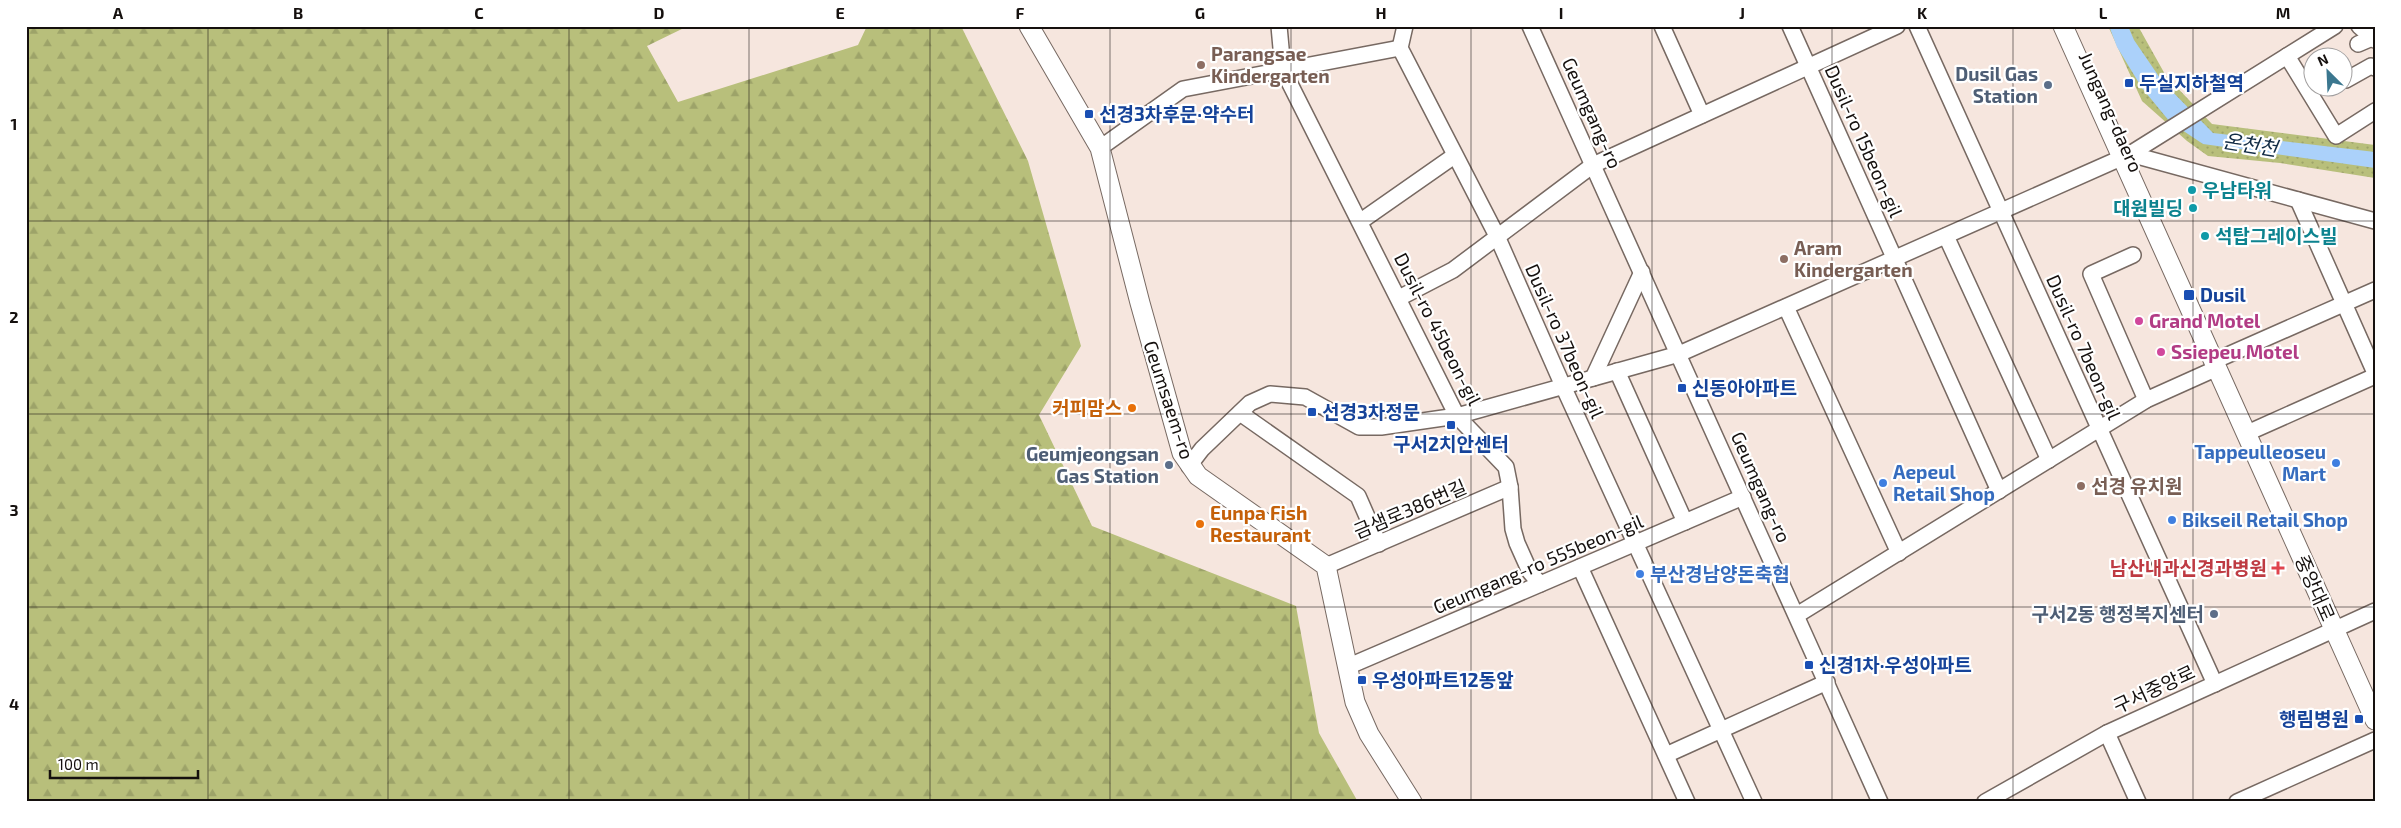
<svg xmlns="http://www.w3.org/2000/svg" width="2401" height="828" font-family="'Exo 2','Noto Sans KR',sans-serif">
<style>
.grass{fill:url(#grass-dots)}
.forest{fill:url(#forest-firs)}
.water{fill:#abd1fa}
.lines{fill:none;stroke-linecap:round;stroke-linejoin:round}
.minor-casing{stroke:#776962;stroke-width:18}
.major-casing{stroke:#776962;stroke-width:21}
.minor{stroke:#fff;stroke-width:15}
.major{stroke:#fff;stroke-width:19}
.grid{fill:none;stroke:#15100e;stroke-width:1;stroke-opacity:0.55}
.education-dot{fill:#8d6e63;stroke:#fff;stroke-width:2}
.transit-dot{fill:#1a4fb4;stroke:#fff;stroke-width:2}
.service-dot{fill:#5c6f8a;stroke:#fff;stroke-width:2}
.culture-dot{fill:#0f9aa8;stroke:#fff;stroke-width:2}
.hotel-dot{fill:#d1479c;stroke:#fff;stroke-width:2}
.food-dot{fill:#e8710a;stroke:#fff;stroke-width:2}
.shop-dot{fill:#3f7fe0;stroke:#fff;stroke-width:2}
.health-dot{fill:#e0444e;stroke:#fff;stroke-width:2}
.labels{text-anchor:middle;stroke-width:4.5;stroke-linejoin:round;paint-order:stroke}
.education-label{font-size:19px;font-weight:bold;fill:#785e54;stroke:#fff;text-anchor:start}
.service-label{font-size:19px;font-weight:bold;fill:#4e5e75;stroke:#fff;text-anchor:end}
.transit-label{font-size:19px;font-weight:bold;fill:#164399;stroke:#fff;text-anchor:start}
.street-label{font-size:19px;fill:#15100e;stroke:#fff}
.culture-label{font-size:19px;font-weight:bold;fill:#0d838f;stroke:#fff;text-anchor:start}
.hotel-label{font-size:19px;font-weight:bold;fill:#b23c85;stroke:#fff;text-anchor:start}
.food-label{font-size:19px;font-weight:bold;fill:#c56008;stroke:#fff;text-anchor:end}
.shop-label{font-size:19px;font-weight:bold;fill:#366cbe;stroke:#fff;text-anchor:start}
.health-label{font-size:19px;font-weight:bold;fill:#be3a42;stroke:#fff;text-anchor:end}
.water-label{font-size:20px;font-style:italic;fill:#122c46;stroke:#fff}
.neatline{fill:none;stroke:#15100e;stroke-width:2}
.grid-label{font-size:16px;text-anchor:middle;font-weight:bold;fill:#15100e}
</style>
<defs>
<pattern id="grass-dots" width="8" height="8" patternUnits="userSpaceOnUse" patternTransform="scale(1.25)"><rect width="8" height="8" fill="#b8bf7b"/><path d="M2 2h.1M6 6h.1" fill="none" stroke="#9da369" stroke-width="1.8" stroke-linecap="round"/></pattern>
<pattern id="forest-firs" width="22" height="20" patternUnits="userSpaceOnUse" patternTransform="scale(1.25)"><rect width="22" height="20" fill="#b8bf7b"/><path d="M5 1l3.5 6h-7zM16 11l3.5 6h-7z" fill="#9da369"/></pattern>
</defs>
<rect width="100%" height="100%" fill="#f6e6de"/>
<path class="grass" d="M2108,26H2138L2166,76L2212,124L2375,145V178L2280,163L2208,156L2187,141L2142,101Z"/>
<path class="forest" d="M26,26H688L647,46L678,102L858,45L867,26H961L1028,161L1081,346L1039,415L1092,526L1296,606L1319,733L1358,802H26Z"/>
<path class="water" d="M2109,26H2128L2134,40L2162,81L2213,133L2375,152V168L2203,144L2170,122L2142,88L2117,47Z"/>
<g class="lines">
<defs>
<g id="minor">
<path d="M1279,26L1283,70L1457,416L1506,467L1510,487L1513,529L1517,543L1530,572L1540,584"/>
<path d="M1405,26L1400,48L1497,236L1563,386L1754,802"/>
<path d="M1530,26L1880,802"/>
<path d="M1662,26L1702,115"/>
<path d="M1790,26L1999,491"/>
<path d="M1917,26L2215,684"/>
<path d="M2359,26L2375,40"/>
<path d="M2358,44L2372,38"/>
<path d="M2287,56L2336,136L2375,111"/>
<path d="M2346,80L2371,66L2375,68"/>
<path d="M1100,148L1183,89L1400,48"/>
<path d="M2130,154L2375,221"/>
<path d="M2298,200L2375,373"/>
<path d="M1361,221L1454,156"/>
<path d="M1946,236L2049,460"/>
<path d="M2133,255L2091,274L2146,400"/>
<path d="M1399,298L1453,270L1593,165L1897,26"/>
<path d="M1786,307L1899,553"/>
<path d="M2221,358L2375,290"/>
<path d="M1617,371L1685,522"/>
<path d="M1593,378L1642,272"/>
<path d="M1240,413L1358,496L1379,544"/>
<path d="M2254,430L2375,376"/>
<path d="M1189,466L1202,449L1250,403L1270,394L1305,397L1359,427H1381L1457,416L1679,354L2130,154L2335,26"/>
<path d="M1326,566L1510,487"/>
<path d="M1580,567L1687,802"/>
<path d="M1797,615L2146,400L2215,369"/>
<path d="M1347,667L1743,497"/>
<path d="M2107,733L2138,802"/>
<path d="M1666,755L1827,682"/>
<path d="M1985,802L2107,733L2375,611"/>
<path d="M2237,802L2375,740"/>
</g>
<g id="major">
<path d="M1029,26L1100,148L1140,303L1182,453L1198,476L1326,566L1355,702L1369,734L1412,802"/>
<path d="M2063,26L2375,720"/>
</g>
</defs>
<use href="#minor" class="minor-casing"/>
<use href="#major" class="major-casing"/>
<use href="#minor" class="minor"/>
<use href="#major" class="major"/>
</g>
<path class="grid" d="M208,26V802M388,26V802M569,26V802M749,26V802M930,26V802M1110,26V802M1291,26V802M1471,26V802M1652,26V802M1832,26V802M2013,26V802M2193,26V802M26,221H2375M26,414H2375M26,607H2375"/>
<g class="education-dot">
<circle cx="1201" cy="65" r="5"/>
<circle cx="1784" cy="259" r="5"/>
<circle cx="2081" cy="486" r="5"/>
</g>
<g class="transit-dot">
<rect x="2124" y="78" width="10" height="10" rx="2.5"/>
<rect x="1084" y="109" width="10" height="10" rx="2.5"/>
<rect x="2183" y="289" width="12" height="12" rx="2.5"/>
<rect x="1677" y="383" width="10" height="10" rx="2.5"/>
<rect x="1307" y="407" width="10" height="10" rx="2.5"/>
<rect x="1446" y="420" width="10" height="10" rx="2.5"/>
<rect x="1804" y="660" width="10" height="10" rx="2.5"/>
<rect x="1357" y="675" width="10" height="10" rx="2.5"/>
<rect x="2354" y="714" width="10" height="10" rx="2.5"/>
</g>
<g class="service-dot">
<circle cx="2048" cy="85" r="5"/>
<circle cx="1169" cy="465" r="5"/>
<circle cx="2214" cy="614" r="5"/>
</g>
<g class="culture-dot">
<circle cx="2192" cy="190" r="5"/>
<circle cx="2193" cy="208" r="5"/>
<circle cx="2205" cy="236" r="5"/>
</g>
<g class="hotel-dot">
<circle cx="2139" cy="321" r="5"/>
<circle cx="2161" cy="352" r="5"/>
</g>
<g class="food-dot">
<circle cx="1132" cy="408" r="5"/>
<circle cx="1200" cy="524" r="5"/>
</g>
<g class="shop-dot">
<circle cx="2336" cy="463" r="5"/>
<circle cx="1883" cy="483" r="5"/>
<circle cx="2172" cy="520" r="5"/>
<circle cx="1640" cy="574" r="5"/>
</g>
<path class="health-dot" d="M2275.5 560.5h5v5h5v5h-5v5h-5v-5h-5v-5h5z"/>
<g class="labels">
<g class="education-label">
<text x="1211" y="61">Parangsae<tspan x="1211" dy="22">Kindergarten</tspan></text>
<text x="1794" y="255">Aram<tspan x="1794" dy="22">Kindergarten</tspan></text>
<text x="2091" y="493">선경 유치원</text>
</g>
<g class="service-label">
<text x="2038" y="81">Dusil Gas<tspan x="2038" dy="22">Station</tspan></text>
<text x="1159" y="461">Geumjeongsan<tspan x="1159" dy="22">Gas Station</tspan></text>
<text x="2204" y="621">구서2동 행정복지센터</text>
</g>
<g class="transit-label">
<text x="2139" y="90">두실지하철역</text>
<text x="1099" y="121">선경3차후문·약수터</text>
<text x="2200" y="302">Dusil</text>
<text x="1692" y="395">신동아아파트</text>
<text x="1322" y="419">선경3차정문</text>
<text x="1451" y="451" text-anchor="middle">구서2치안센터</text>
<text x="1819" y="672">신경1차·우성아파트</text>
<text x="1372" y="687">우성아파트12동앞</text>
<text x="2349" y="726" text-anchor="end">행림병원</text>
</g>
<g class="street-label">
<text transform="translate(2111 112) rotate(66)" y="7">Jungang-daero</text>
<text transform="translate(1592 113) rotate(66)" y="7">Geumgang-ro</text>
<text transform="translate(1864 141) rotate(66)" y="7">Dusil-ro 15beon-gil</text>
<text transform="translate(1438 329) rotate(63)" y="7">Dusil-ro 45beon-gil</text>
<text transform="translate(1565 341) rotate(66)" y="7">Dusil-ro 37beon-gil</text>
<text transform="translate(2084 347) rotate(66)" y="7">Dusil-ro 7beon-gil</text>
<text transform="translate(1169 400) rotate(72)" y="7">Geumsaem-ro</text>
<text transform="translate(1761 487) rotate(66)" y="7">Geumgang-ro</text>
<text transform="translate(1410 509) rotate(-23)" y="7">금샘로386번길</text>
<text transform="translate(1538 564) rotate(-23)" y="7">Geumgang-ro 555beon-gil</text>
<text transform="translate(2315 588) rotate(66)" y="7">중앙대로</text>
<text transform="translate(2154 689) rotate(-25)" y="7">구서중앙로</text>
</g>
<g class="culture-label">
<text x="2202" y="197">우남타워</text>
<text x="2183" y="215" text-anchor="end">대원빌딩</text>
<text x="2215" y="243">석탑그레이스빌</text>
</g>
<g class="hotel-label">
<text x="2149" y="328">Grand Motel</text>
<text x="2171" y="359">Ssiepeu Motel</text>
</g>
<g class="food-label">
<text x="1122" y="415">커피맘스</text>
<text x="1210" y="520" text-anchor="start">Eunpa Fish<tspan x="1210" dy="22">Restaurant</tspan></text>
</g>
<g class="shop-label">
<text x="2326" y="459" text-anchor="end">Tappeulleoseu<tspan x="2326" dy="22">Mart</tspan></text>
<text x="1893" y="479">Aepeul<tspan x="1893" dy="22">Retail Shop</tspan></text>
<text x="2182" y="527">Bikseil Retail Shop</text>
<text x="1650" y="581">부산경남양돈축협</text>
</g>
<g class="health-label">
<text x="2267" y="575">남산내과신경과병원</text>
</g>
<g class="water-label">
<text transform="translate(2250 145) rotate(9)" y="7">온천천</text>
</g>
</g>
<rect width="2401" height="828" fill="none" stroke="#ffffff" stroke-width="55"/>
<g transform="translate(2328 72) rotate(336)"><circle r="24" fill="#ffffff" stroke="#a19f9f"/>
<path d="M0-4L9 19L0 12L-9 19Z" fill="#3b778f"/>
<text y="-8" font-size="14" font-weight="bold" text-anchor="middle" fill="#15100e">N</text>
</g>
<path d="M50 770v8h148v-8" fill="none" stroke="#15100e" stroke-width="2.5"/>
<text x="58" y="770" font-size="15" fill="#15100e" stroke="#ffffff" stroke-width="4" paint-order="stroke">100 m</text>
<rect x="28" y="28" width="2346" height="772" class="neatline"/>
<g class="grid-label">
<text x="118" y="19">A</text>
<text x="298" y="19">B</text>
<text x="479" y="19">C</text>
<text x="659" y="19">D</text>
<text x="840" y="19">E</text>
<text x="1020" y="19">F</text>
<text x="1200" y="19">G</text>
<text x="1381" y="19">H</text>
<text x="1561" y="19">I</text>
<text x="1742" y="19">J</text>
<text x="1922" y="19">K</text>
<text x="2103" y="19">L</text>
<text x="2283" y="19">M</text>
<text x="14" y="130">1</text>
<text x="14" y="323">2</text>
<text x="14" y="516">3</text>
<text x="14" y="710">4</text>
</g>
</svg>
